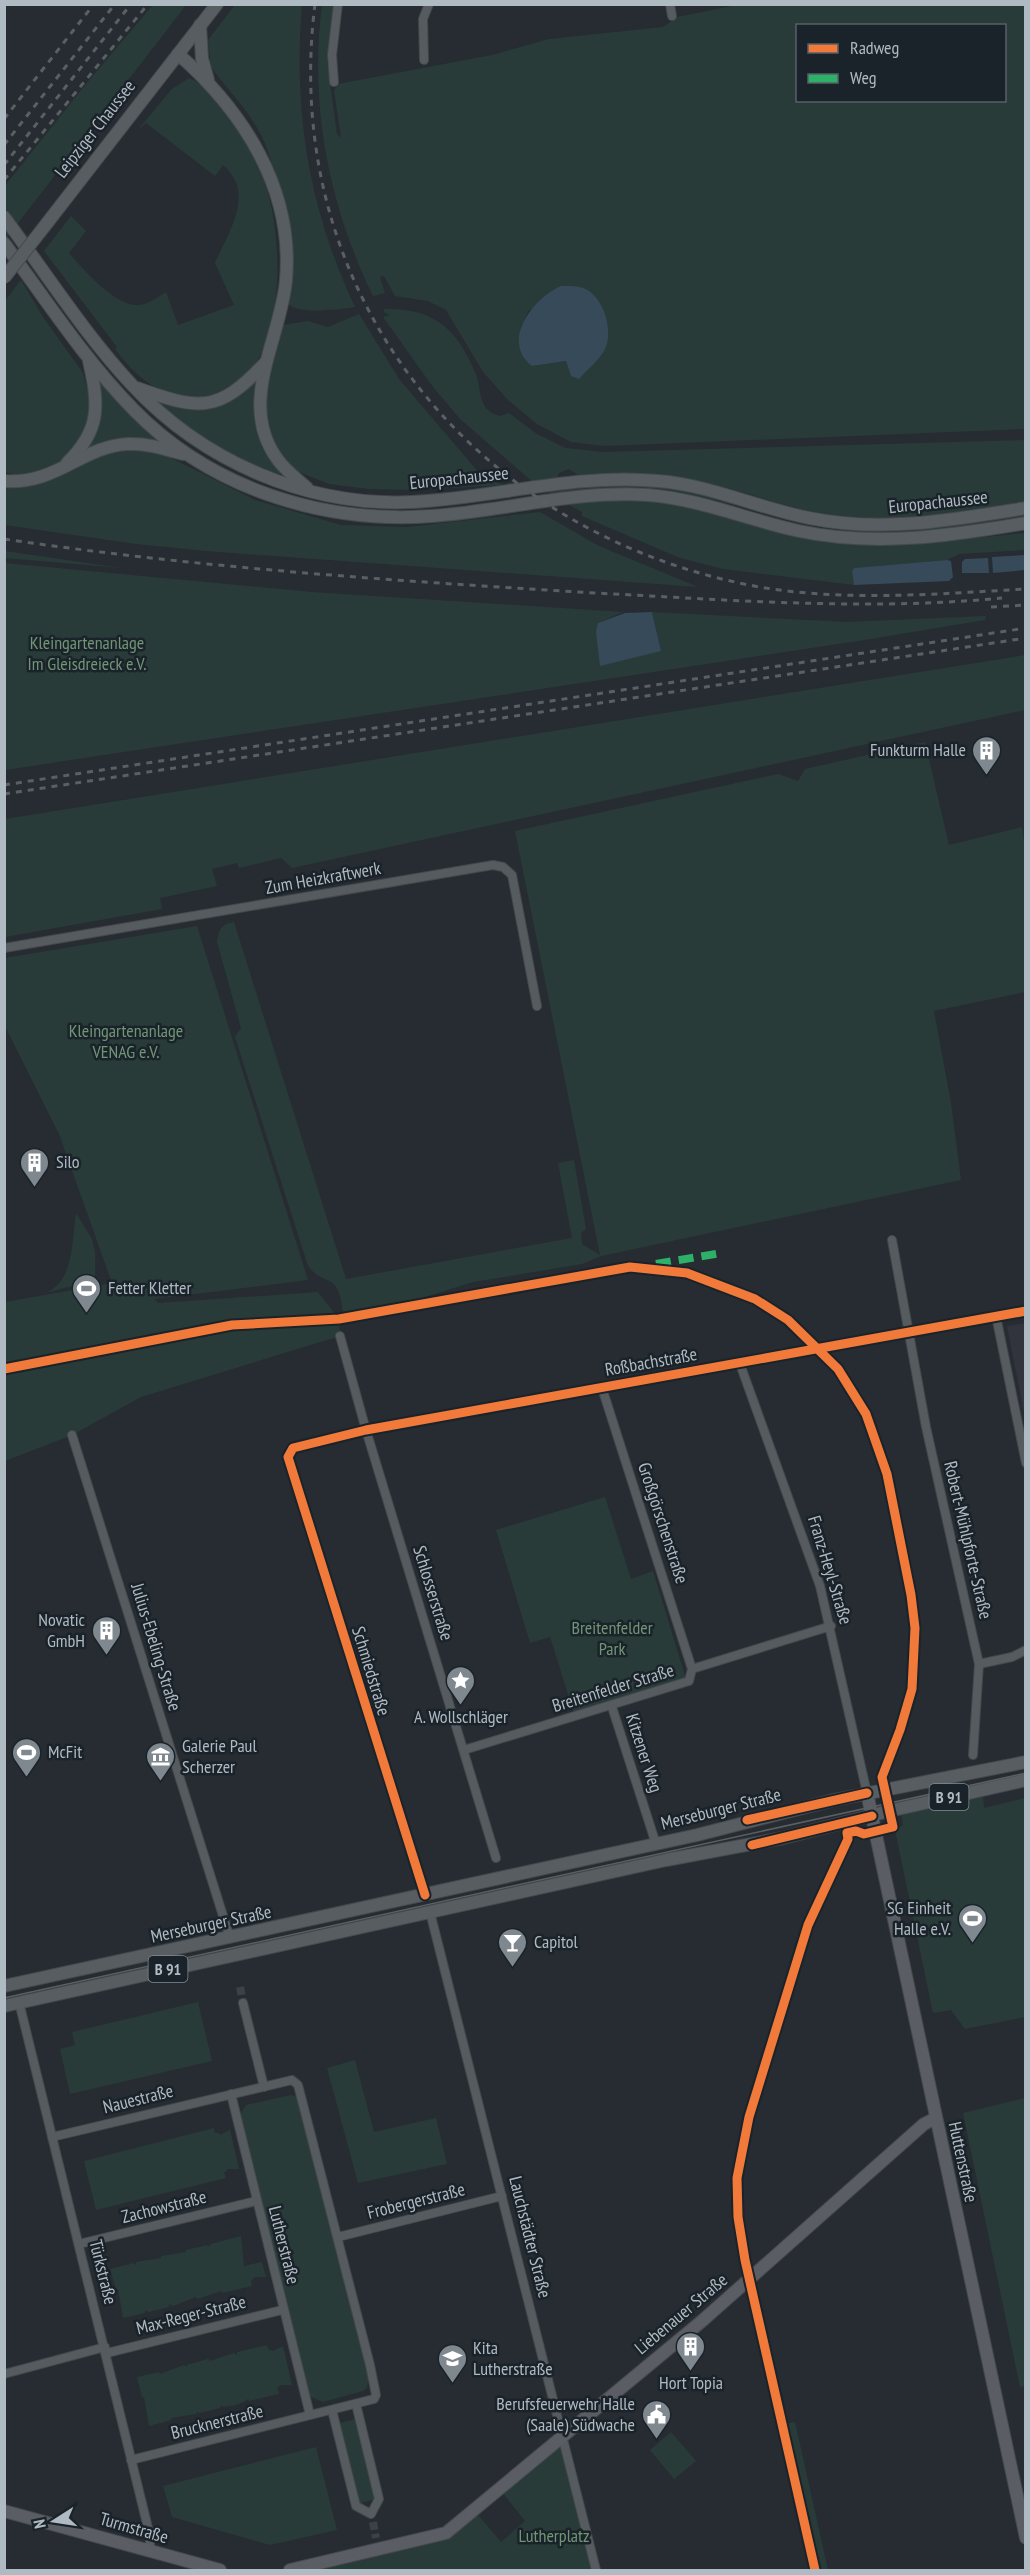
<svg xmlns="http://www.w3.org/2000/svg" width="1030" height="2575" font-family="'PT Sans Narrow',sans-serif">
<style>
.medical{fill:#31333d}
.green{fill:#293b39;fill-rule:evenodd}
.water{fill:#374a59}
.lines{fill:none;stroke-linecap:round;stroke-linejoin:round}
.street-tunnel{stroke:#3b4147;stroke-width:8;stroke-dasharray:8 4;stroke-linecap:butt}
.street-casing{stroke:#44484c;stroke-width:10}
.secondary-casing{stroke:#44484c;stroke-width:14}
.primary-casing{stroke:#44494e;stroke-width:14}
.street{stroke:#565b5f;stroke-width:8}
.secondary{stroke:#5a5e64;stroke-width:12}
.primary{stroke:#585d61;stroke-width:12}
.tram{stroke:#5a5f63;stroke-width:1.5}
.rail{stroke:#5a5f63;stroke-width:3;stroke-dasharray:6 6;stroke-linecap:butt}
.primary-bridge-casing{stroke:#44494e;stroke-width:14;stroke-linecap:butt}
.primary-bridge{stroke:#585d61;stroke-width:12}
.quiet{stroke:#2db169;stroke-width:8;stroke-dasharray:15 8;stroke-linecap:butt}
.cycleway-casing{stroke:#1b232a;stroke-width:13}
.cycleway{stroke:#f17a3a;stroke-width:9}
.labels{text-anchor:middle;stroke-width:5;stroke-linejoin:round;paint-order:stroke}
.shield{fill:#1b232a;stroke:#838d94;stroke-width:1.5}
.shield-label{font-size:16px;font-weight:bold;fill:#b0bac2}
.street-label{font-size:18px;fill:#b0bac2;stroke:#1b232a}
.park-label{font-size:18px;fill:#719675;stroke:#1b232a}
.poi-label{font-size:18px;fill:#b0bac2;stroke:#1b232a;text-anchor:start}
</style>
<rect width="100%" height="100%" fill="#262c31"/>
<path class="medical" d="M1025,1323H1026L1025,1418L1007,1326Z"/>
<g class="green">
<path d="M153,5H186L5,240L4,187L86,84Z"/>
<path d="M235,5H302C293,111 309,210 355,307C341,309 294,316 287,302C282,254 283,177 261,135C247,107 224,87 207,61L210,58L208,40Z"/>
<path d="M322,5H334L327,62L337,134L341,138L334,90L338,84L492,55L549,39L663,27L677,17L737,5H1025V429L605,446L571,442L537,424L508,400L483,372L446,310L428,301L395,296L384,276L380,277L385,293L373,296C329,206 309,105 322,5ZM798,26H1004V100H798ZM597,300L608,329L603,352L571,376L566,361L532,366L521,327L529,310Z"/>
<path d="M189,78C213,88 229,112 241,134C251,149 260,165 265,183C286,244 290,395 198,398C161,399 136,377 115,349L117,347L44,251L71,216L86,231L69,253C83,269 113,304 136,305C146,306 158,297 166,292L178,325L234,305L215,263C229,231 256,193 223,165L215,176L146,123L136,132L172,89Z"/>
<path d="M21,280L43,317L83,373L90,399L87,425L82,438L60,462L38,472L18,475L5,472L4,302Z"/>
<path d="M384,309C433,308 456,327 475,372C483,390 476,411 501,416L509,413L537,434L566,448L603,452L1025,440V501C964,511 903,524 840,517C795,511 753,493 708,483C665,473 622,471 578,475L569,469L559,473L557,478L533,482L460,419L433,387L383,317L390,315L384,312Z"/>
<path d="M359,314L399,379L480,474L475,475L491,477L502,485L416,490L369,489L329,484L294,470L273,448L262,401L283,325L308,321L328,327Z"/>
<path d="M99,379L166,445L89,449L96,432Z"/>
<path d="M256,380L259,381C250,416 257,445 282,471L279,476C233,459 194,433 155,401L157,398L195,407Z"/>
<path d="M129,447L163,454L255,500L341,525L407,527L540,512L599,546L698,587L206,551L136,544L5,525V487C38,490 60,475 88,460C101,454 116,451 129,447Z"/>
<path d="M623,484L675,488L829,526L1025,512V516C970,525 913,538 857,532C787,526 724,496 656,489C621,485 585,491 551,494L546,491Z"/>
<path d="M647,499L697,508L793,534L921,543L1025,533V550L959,554L947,560L855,568L852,571L854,585L723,569L680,558L582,516V512L565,503Z"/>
<path d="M5,551L122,568L5,558Z"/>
<path d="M5,563L312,592L623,612L598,623L661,651L652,612L846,622L986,616L985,620L858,641L5,770Z"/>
<path d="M1025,655V710L292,868L281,858L239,868L237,863L212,869L217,886L160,898L162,909L5,937V819Z"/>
<path d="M925,742L949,845L1022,827L1025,848V992L934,1011L951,1103L961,1180L601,1256L582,1264L473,1282L415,1300L343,1314C339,1269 326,1289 308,1266L235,1037L241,1028L217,942C219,930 221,924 234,922L346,1279L572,1238L558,1163L574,1160L586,1229L581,1233L582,1244L600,1255L515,831L778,774L798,781L805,769Z"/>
<path d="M197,926L308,1280L154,1299L158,1303L318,1292L339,1319L340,1336L141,1397L72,1435L5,1461V1302L112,1283L59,1134L5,1026V958Z"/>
<path d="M76,1213L92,1239L95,1252V1280L45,1293C74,1283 72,1240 76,1213Z"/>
<path d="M605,1497L631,1579L653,1571L686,1679L574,1713L550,1637L530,1643L496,1530Z"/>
<path d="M983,1794L984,1808L1025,1798V2017L965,2029L951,2010L933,2013L895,1830L903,1825L901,1814Z"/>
<path d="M198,2002L212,2061L70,2094L60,2049L75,2045L72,2032Z"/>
<path d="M355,2060L374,2132L436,2118L447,2164L358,2183L327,2068Z"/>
<path d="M291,2095L297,2097L369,2375L367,2388L363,2391L323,2402L309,2396L240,2115L246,2105Z"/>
<path d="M1025,2098L1026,2386L1020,2387L963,2113Z"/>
<path d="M214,2128L215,2133H219L220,2135L230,2130L239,2169H228L224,2173L226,2178L96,2210L84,2161Z"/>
<path d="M241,2236L244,2266L262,2262L266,2277H255L251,2281L252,2286L222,2293L221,2291L197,2299L196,2297L173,2306L169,2304V2307L149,2312L145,2310V2313L123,2318L118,2289H116L110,2269L133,2263L136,2265V2262L161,2258V2256L186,2252V2250L207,2245L208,2247L211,2244Z"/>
<path d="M267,2345L268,2349L273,2351L283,2346L292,2385H281L277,2388L279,2394L249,2401L248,2399C242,2404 228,2408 220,2406V2408L199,2413L198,2411L196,2414L171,2418V2420L149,2426L144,2397H142L137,2377L159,2372L160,2374L184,2365L187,2367V2365L208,2359L210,2361L234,2353L237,2355V2352Z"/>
<path d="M355,2419L375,2496L373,2500L360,2503L357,2500L339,2427L340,2423Z"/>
<path d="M795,2422L828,2570H817L784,2424Z"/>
<path d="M671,2432L696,2461L674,2479L650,2450Z"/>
<path d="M562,2435L596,2570H295L446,2533L474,2510L501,2542L525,2521L499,2488Z"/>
<path d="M316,2447L337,2530L270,2545L172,2517L163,2486Z"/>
</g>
<g class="water">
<path d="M561,286C570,286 580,285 589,291C605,302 614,333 604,351C598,361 587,370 579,379L571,376L566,361L532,366C500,341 533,298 561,286Z"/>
<path d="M1025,555V570L993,573L992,557Z"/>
<path d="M988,558L989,573H962V562L965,559Z"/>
<path d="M947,560L951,561L953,577L949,581L854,585L852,571L854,568Z"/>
<path d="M652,612L661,651L600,666L596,632L598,623L625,613Z"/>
</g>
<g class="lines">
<g class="street-tunnel">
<path d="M240,1987L243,2003"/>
<path d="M373,2522L376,2538"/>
</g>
<defs>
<g id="street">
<path d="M670,4L672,16"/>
<path d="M424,60L423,19L429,4"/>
<path d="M334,82L332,55L338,4"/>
<path d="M4,948L493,865L503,867L512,875L537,1006"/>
<path d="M892,1240L926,1427L979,1664L973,1755"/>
<path d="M996,1316L1026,1463"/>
<path d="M340,1336L366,1430L496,1858"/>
<path d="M740,1364L820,1586L867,1793"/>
<path d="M602,1388L692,1669"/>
<path d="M72,1435L230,1938"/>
<path d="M979,1664L1012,1657L1026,1650"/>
<path d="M612,1707L656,1844"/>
<path d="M464,1750L689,1681L692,1669L831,1626"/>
<path d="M425,1895L288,1457L293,1448L366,1430L1026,1311"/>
<path d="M430,1912L596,2570"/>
<path d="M19,2002L150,2536V2551"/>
<path d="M243,2003L264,2087"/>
<path d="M231,2094L310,2415"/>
<path d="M52,2137L292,2080L298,2085L370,2365L376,2395L374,2399L131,2460"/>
<path d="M338,2237L502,2196"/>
<path d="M79,2244L256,2201"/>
<path d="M107,2353L282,2310"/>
<path d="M4,2374L105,2347"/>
<path d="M332,2410L356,2506L371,2514L379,2499L356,2404"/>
</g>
<g id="secondary">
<path d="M867,1793L1026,2538"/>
<path d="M4,2511L220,2570"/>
<path d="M290,2570L446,2533L702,2321L924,2124L936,2118"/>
</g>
<g id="primary">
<path d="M200,25L202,59L208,80"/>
<path d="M178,54C243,111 294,189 286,280C281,339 236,404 278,460C286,471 297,479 307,488"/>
<path d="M4,217C46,273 85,335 133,386C204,462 308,507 412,502C493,498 576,473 658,481C710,485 758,508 809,518C882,533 952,520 1026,508"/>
<path d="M44,227L217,4"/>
<path d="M4,243C46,300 85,360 134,410C211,489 324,524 432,516C504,511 576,490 648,495C700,499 748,520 799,531C875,547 949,536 1026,523"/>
<path d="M137,388C199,410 218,414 265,363"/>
<path d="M67,463C101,430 99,405 89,361"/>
<path d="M4,481C57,485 82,446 128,444C147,443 165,449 183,454"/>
<path d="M4,1986L697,1835L834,1800L1026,1762"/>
<path d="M4,2006L666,1860L783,1838L889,1811L1026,1780"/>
</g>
</defs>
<use href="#street" class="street-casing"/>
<use href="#secondary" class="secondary-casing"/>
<use href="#primary" class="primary-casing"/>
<use href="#street" class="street"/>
<use href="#secondary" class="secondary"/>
<use href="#primary" class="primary"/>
<path class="tram" d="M4,1998L1026,1773"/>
<g class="rail">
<path d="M315,4C279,290 469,527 744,584C835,603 934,594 1026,589"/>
<path d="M4,119L94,4"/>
<path d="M4,145L115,4"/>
<path d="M4,165L131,4"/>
<path d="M4,180L148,4"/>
<path d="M4,539C200,568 397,581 595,593C730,600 867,611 1002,598"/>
<path d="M991,607L1026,605"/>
<path d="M4,785L1026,628"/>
<path d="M4,794L1026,638"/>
</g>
<defs>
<path id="primary-bridge" d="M4,278L44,227"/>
</defs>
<use href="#primary-bridge" class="primary-bridge-casing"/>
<use href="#primary-bridge" class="primary-bridge"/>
<path class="quiet" d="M656,1264L721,1253"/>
<defs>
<g id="cycleway">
<path d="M4,1369L232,1325L339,1319L630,1267L687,1273L755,1299L788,1320L838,1369L866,1414L887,1474L911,1595L915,1628L912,1689L900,1730L882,1777L893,1827L864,1834L856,1831L847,1833L848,1839L808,1925L749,2117L737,2178L738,2217L745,2260L815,2570"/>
<path d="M747,1820L867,1793"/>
<path d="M752,1845L872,1816"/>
<path d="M425,1895L288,1457L293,1448L366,1430L1026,1311"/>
</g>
</defs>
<use href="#cycleway" class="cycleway-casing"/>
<use href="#cycleway" class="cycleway"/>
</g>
<defs>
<symbol id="building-pin" viewBox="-11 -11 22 30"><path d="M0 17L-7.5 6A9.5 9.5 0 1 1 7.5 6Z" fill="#80888f" stroke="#1b232a"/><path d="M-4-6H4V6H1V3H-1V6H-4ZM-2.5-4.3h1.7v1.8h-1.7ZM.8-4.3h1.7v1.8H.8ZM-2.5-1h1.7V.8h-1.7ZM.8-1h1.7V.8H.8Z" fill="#fff"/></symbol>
<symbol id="stadium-pin" viewBox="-11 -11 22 30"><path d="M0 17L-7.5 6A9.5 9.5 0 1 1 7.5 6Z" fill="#80888f" stroke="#1b232a"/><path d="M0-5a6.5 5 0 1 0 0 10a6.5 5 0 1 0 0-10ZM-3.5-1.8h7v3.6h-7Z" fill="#fff"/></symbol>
<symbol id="sight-pin" viewBox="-11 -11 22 30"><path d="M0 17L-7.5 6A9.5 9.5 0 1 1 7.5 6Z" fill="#80888f" stroke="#1b232a"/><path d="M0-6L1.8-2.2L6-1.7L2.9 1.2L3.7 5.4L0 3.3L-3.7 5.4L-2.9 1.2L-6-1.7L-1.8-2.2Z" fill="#fff"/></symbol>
<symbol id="museum-pin" viewBox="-11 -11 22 30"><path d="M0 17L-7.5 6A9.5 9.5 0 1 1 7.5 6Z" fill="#80888f" stroke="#1b232a"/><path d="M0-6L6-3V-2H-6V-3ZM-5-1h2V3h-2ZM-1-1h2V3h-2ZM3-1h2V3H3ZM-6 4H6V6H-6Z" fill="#fff"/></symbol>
<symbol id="bar-pin" viewBox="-11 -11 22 30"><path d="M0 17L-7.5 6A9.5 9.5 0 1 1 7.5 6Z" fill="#80888f" stroke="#1b232a"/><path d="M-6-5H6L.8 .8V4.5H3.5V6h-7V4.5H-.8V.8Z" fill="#fff"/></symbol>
<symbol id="school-pin" viewBox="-11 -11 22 30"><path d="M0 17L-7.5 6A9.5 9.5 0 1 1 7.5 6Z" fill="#80888f" stroke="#1b232a"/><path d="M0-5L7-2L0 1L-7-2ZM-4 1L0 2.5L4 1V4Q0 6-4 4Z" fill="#fff"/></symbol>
<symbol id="civic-pin" viewBox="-11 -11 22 30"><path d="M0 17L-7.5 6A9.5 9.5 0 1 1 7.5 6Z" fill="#80888f" stroke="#1b232a"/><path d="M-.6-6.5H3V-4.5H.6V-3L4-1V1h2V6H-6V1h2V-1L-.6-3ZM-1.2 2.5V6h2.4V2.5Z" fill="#fff"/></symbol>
</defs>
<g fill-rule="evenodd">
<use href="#building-pin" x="970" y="734" width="33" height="45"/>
<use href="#building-pin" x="18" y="1146" width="33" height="45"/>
<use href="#stadium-pin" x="70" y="1272" width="33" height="45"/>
<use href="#building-pin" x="90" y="1614" width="33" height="45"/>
<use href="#sight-pin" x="444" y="1664" width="33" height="45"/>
<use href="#stadium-pin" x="10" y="1736" width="33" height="45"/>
<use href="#museum-pin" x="144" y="1740" width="33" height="45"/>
<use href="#stadium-pin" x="956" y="1902" width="33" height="45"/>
<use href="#bar-pin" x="496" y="1926" width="33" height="45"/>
<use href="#building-pin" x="674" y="2330" width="33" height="45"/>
<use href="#school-pin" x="436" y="2342" width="33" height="45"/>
<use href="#civic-pin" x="640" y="2398" width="33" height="45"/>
</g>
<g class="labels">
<g class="shield">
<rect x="929.5" y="1784" width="39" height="26" rx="4.5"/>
<rect x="148.5" y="1956" width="39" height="26" rx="4.5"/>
</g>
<g class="shield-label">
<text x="949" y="1803">B 91</text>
<text x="168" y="1975">B 91</text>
</g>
<g class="street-label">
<text transform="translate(95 129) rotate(-52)" y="6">Leipziger Chaussee</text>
<text transform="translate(459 478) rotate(-6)" y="6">Europachaussee</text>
<text transform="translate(938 502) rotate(-6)" y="6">Europachaussee</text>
<text transform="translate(323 878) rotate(-10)" y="6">Zum Heizkraftwerk</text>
<text transform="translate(651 1362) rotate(-10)" y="6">Roßbachstraße</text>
<text transform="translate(663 1523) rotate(72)" y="6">Großgörschenstraße</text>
<text transform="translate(968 1540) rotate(77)" y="6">Robert-Mühlpforte-Straße</text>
<text transform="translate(830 1570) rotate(73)" y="6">Franz-Heyl-Straße</text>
<text transform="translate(433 1593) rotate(73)" y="6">Schlosserstraße</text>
<text transform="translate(156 1647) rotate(73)" y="6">Julius-Ebeling-Straße</text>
<text transform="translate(371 1671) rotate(73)" y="6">Schmiedstraße</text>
<text transform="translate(613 1688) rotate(-17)" y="6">Breitenfelder Straße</text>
<text transform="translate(644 1753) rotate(72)" y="6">Kitzener Weg</text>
<text transform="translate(721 1809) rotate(-14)" y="6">Merseburger Straße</text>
<text transform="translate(211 1924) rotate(-12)" y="6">Merseburger Straße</text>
<text transform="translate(138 2099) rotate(-14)" y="6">Nauestraße</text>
<text transform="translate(963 2162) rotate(78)" y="6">Huttenstraße</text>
<text transform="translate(416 2201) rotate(-14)" y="6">Frobergerstraße</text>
<text transform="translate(164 2207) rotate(-14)" y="6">Zachowstraße</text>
<text transform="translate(530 2237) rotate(76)" y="6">Lauchstädter Straße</text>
<text transform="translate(284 2245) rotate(76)" y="6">Lutherstraße</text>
<text transform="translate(103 2272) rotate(76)" y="6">Türkstraße</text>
<text transform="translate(681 2314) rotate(-40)" y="6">Liebenauer Straße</text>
<text transform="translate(191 2315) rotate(-14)" y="6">Max-Reger-Straße</text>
<text transform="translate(217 2422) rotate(-14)" y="6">Brucknerstraße</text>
<text transform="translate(134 2528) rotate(16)" y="6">Turmstraße</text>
</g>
<g class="park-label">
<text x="87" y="649">Kleingartenanlage<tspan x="87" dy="21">Im Gleisdreieck e.V.</tspan></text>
<text x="126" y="1037">Kleingartenanlage<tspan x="126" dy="21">VENAG e.V.</tspan></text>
<text x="612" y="1634">Breitenfelder<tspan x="612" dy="21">Park</tspan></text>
<text x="554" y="2542">Lutherplatz</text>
</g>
<g class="poi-label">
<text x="966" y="756" text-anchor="end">Funkturm Halle</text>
<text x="56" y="1168">Silo</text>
<text x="108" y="1294">Fetter Kletter</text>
<text x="85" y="1626" text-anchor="end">Novatic<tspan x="85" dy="21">GmbH</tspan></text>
<text x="461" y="1723" text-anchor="middle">A. Wollschläger</text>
<text x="182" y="1752">Galerie Paul<tspan x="182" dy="21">Scherzer</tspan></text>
<text x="48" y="1758">McFit</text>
<text x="951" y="1914" text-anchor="end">SG Einheit<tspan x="951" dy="21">Halle e.V.</tspan></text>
<text x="534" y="1948">Capitol</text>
<text x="473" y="2354">Kita<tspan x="473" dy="21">Lutherstraße</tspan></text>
<text x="691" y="2389" text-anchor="middle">Hort Topia</text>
<text x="635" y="2410" text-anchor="end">Berufsfeuerwehr Halle<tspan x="635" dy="21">(Saale) Südwache</tspan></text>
</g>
</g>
<rect width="1030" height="2575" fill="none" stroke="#b0bac2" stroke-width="12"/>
<rect x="796" y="24" width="210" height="78" fill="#1b232a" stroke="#575f67" stroke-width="1.5"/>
<rect x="808" y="44" width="30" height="9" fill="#f17a3a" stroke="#575f67" stroke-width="1.5"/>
<text x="850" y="54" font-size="18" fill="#b0bac2">Radweg</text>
<rect x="808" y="74" width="30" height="9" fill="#2db169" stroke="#575f67" stroke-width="1.5"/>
<text x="850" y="84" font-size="18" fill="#b0bac2">Weg</text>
<g transform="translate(54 2521) rotate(258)" stroke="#1b232a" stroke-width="4.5" paint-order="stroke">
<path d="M0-4.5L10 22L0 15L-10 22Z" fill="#b0bac2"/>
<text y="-9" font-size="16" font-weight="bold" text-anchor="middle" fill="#b0bac2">N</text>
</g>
</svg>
